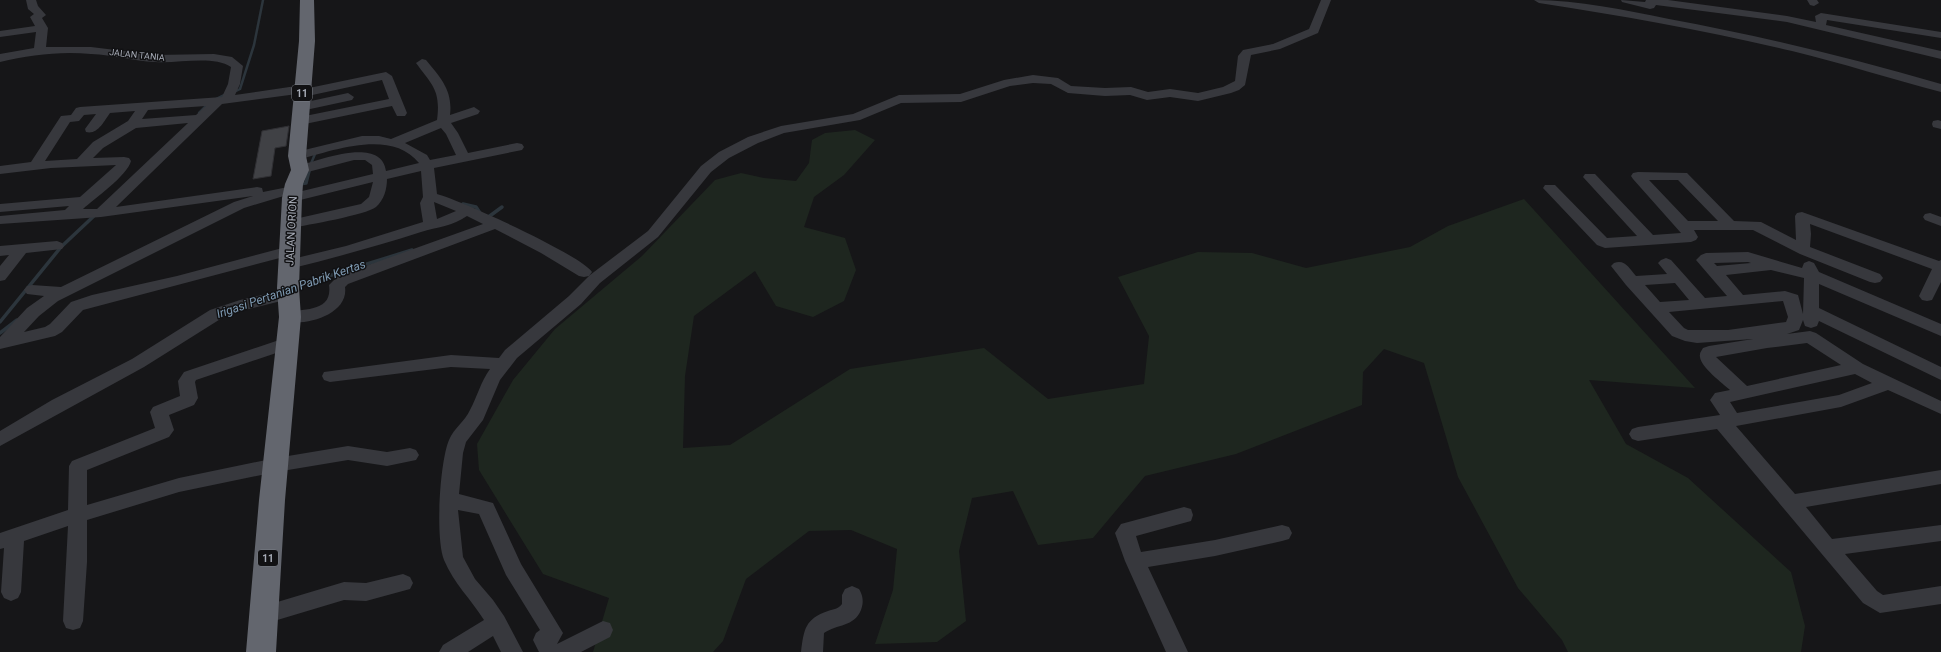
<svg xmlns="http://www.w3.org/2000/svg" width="1941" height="652" font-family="Roboto,sans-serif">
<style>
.green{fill:#1e261f}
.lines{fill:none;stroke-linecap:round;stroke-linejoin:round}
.stream-far1{stroke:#2c353c;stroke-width:2.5}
.stream{stroke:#2c353c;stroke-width:3.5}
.building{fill:#404145;stroke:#303034}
.minor{fill:#37383d;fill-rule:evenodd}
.highway{fill:#63666e;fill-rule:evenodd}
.labels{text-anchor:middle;stroke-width:3;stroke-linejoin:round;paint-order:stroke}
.far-street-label{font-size:9px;fill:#a8adb8;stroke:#111113}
.shield{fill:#111113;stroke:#7b7e86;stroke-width:1}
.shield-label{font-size:10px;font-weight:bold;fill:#a8adb8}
.street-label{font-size:11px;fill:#a8adb8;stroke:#111113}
.water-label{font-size:12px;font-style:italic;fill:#7f9bb3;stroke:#111113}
</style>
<rect width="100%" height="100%" fill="#161618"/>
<path class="green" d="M855,130L875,140L844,175L814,197L804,227L845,238L856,270L844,301L813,317L776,306L755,271L694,316L685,376L683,448L730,445L850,369L984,348L1048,399L1144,384L1149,336L1118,277L1198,252L1252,253L1306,268L1410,247L1448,226L1524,199L1695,388L1589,380L1626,444L1688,478L1791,572L1805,626L1801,652H1568L1562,640L1518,588L1458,477L1424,363L1384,349L1363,372L1362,405L1236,454L1145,476L1093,538L1038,545L1013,491L972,498L959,551L966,621L937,642L875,644L893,590L897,549L851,530L809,531L746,579L723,641L713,652H593L609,598L543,574L479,470L477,444L513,380L555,329L642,256L715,180L741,173L764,178L796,181L809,163L812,140L825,133Z"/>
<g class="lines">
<g class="stream-far1">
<path d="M232,93L240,89L254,45L263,0"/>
<path d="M214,100L226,94"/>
<path d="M199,113L209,103"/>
<path d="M310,166L315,154"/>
<path d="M309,172V170"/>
</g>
<g class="stream">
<path d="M300,184L306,183L309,171"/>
<path d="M463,204L476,207L480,213"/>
<path d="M487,218L502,207"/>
<path d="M296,286L412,250"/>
<path d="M0,322L61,247L95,215"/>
<path d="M0,333L17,320"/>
</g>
</g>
<path class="building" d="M289,126L286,146L275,148L271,176L253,179L262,131Z"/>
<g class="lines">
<g class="minor">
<path d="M26,0H36L38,6L46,15L42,18L48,28L46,47H91L156,55L214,54L232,57L243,66L240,84L235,95L303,85L309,88L386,72L392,76L407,113L405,116H397L392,106L300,125L295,124L294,121L295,118L300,117L389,99L382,80L303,97L297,94L222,104L116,207L257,187L262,188L263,192L293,186L298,187L300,190L298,192L373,174L372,165L365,160H354L300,174L295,173L293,170L295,167C317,161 381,135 386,171L419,163C391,128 332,151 297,160L292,159L290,156L292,153L362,136H379L391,139L437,120C441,90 432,85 416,63L422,59L426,60C441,78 453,91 450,115L474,107L480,111L478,114L451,123L458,133L468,153L517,143L522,144L524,147L522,150L517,151L434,168L437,194C460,200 581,255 592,272L589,276L584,277L579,276L541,253L495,229L348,284L345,287C349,314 306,327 284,321L282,317L284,313C303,308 333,313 329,285L338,276L483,224L467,216C453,226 437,227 421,232C377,246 334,258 289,269L284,267L281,264L284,261L346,246L423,222L420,203L423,197L421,171L387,179C387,189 384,200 376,207C366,215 307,225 291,228L286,227L284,224L286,221L361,204L369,197L373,182L292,202L287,201L285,198L287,195L244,208L58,301L39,316L24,332L45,327L50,324L71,302L92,295L177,276L290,246L295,248L297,251L295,254L83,310L62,332L55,336L0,349V337L27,308L44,296L27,294L24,290L27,286L32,285L61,287L234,202L253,196L101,217L0,224V216L65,210L69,206L0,212V204L80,197L116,165L51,168L0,174V166L31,162L61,116L71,115L76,108L80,107L222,97L228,84L231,67C213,55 177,64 155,62C134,61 113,55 91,54C60,51 30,55 0,62V54L34,48L36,32L0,37V31L35,26L30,17L34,14L28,9ZM206,106L196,115L142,119L148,110ZM135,111L128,121L93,142L77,159L45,161L70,122L79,121L84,115L96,114L85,129L86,132C98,135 104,121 110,113ZM188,123L97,209H83C95,198 127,176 131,161L129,158L124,157L93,158L103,148L136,128ZM441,128L446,134L456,155L430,160L427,155L405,143ZM434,202L456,211L437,219Z"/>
<path d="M1321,0H1331L1318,33L1280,49L1251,55L1245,85L1239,90L1231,93L1198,101L1170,97L1147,100L1130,95L1105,96L1068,93L1051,84L1033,83L1010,86L961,102L901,103L860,120L784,133L758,143L729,158L711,172L658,237L600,283L581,304L517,358L500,380L483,420L466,442L463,453L459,494L493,503L521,564L563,633L557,644L603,621L610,623L613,630L610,637L581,652H539L533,640L536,633L540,630L506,575L479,514L458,510L463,557L475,579L493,600L504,616L523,652H501L493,636L468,652H439L443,645L484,620C471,599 454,584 444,560C435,538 440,461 449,440C454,428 465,421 470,410C477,397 481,381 490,369L451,367L330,382L324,380L322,376L324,372L451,355L499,358L505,350L569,296L590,275L648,231L701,166L719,152L748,137L781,126L853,114L899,95L960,94L1004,80L1033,75L1058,78L1071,86L1105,88L1131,87L1148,92L1170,89L1198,93L1223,87L1235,81L1238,56L1243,50L1273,44L1309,29Z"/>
<path d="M1534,0C1579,0 1624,10 1669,19C1761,36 1851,58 1941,84V92C1891,79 1842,63 1792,51C1708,31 1624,16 1539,3Z"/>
<path d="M1621,0L1645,2L1646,0H1668L1787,16L1816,22L1815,16L1821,13L1941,32V38L1827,20L1826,25L1941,51V59L1787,22L1656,5L1654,8L1650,9L1622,2Z"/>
<path d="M1807,0H1817L1819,3L1814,6L1810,5Z"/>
<path d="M348,93L354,97L352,100L301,111L295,107L297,104Z"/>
<path d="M1938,120L1941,121V129L1933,127L1932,124L1933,121Z"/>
<path d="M1638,172L1687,173L1734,221L1761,222L1796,240L1795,216L1797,213L1802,212L1939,261L1941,260V282L1932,300L1927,301L1922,300L1919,296L1932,269L1810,224L1811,234L1810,247L1880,274L1883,278L1880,282L1875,283L1870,282L1800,254L1753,230H1694L1698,237L1696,240L1691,242L1605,248L1597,245L1543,188L1545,185H1555L1607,238L1637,236L1583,177L1585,174H1595L1653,235L1681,233L1633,179L1631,176L1633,173ZM1649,180H1678L1718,221H1688Z"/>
<path d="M1930,213L1941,217V226L1925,220L1923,217L1925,214Z"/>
<path d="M57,241L62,243L64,246L62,249L26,253L5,280L0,281V266L9,255L0,256V246Z"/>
<path d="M1748,252L1802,268L1804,263L1809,261L1814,263L1819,272L1941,324V336L1819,284V308L1941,367V380L1819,321L1817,326L1811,328L1805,326L1803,320L1799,330L1787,334L1810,331L1816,333L1863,364L1941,401V414L1888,390L1841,407L1736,426L1795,494L1941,470V484L1806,507L1832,539L1941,525V541L1845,554L1877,591L1883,595L1941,586V604L1880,613L1863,603L1717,429L1638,441L1632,439L1629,434L1632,429L1638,427L1720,415L1710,400L1715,393L1730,390C1722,383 1701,367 1700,357C1699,353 1702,350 1703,348L1709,346L1753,339L1697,343L1685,341L1672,336L1626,285L1611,266L1614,263C1625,259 1629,268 1636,276L1667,274L1658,263L1661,260L1666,258L1671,260L1705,298L1727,296L1696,260L1701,255L1706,253ZM1748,262L1751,263L1717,266L1714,263ZM1771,270L1804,278L1803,314L1798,295L1785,291L1743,295L1726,275ZM1675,283L1689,300L1660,302L1645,285ZM1783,301L1788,317L1786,322L1728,330H1688L1684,328L1669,312ZM1807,343L1841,365L1747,386L1716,357L1767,348ZM1855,374L1872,383L1839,395L1737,413L1730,402Z"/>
<path d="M288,289L293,290L296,294L293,298L245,310L222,318L144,367L0,446V431L52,400L132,359L210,310L240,300Z"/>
<path d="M288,337L294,339L296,343L294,347L196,380L195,382L198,398L194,405L169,415L174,430L169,437L87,470V505L179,478L276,458L348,446L387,452L410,448L416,450L419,455L416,460L387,466L348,460L276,472L179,492L87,520V562L83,621L80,628L73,630L66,628L63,621L68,526L24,541L21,592L18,598L11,601L4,598L1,592L4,548L0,549V533L68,510L69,466L72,461L155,428L150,412L153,407L180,396L178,381L184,372Z"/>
<path d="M1184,507L1191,509L1193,515L1191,521L1136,536L1141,552L1215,540L1282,525L1289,527L1292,533L1289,539L1282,541L1215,556L1148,567L1188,652H1166L1125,561L1115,533L1121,524Z"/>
<path d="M403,574L410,577L413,583L410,589L366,601L344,600L264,624L257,621L254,615L257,609L264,606L344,582L366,583Z"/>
<path d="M852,586L859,589C863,596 864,602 861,610C854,627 837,624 824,633L823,652H801C804,629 805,619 828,611C834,609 838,609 842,604V595L845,589Z"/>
</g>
<path class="highway" d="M300,0H314L315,41L306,156L309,170L303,184L302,198L299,288L301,317L285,500L276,652H246L259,500L279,317L277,288L282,198L285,184L291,170L288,156L299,41Z"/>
</g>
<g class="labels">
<g class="far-street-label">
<text transform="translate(137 55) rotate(6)" y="3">JALAN TANIA</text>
</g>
<g class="shield">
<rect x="292" y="85" width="20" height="16" rx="3"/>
<rect x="258" y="550" width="20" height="16" rx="3"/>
</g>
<g class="shield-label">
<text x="302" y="97">11</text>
<text x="268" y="562">11</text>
</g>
<g class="street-label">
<text transform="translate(291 231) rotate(-87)" y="4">JALAN ORION</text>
</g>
<g class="water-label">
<text transform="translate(291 289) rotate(-19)" y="4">Irigasi Pertanian Pabrik Kertas</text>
</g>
</g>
</svg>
